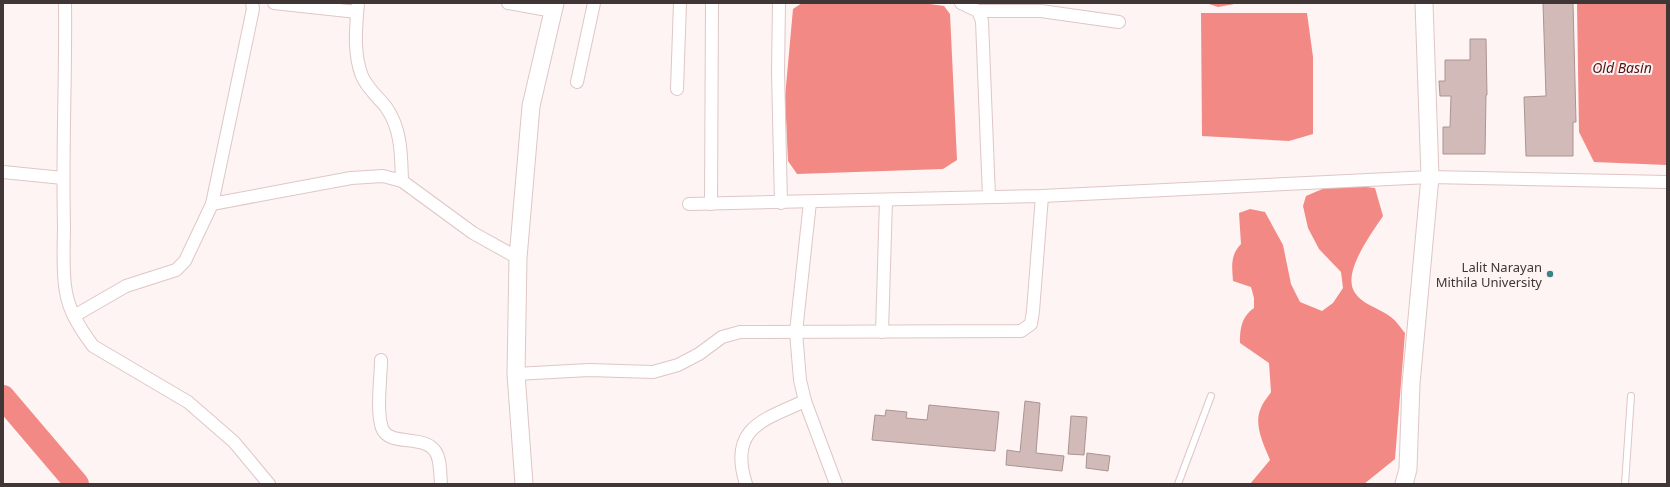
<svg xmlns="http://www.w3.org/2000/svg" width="1670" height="487" font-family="'Noto Sans',sans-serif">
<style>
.water{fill:#f28984}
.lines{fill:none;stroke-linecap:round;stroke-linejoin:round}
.river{stroke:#f28984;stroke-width:24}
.building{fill:#d1bab8;stroke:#aa9492}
.lane-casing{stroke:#dec7c5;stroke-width:8}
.street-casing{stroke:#dec7c5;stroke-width:14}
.secondary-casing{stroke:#dec7c5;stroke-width:19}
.lane{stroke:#fff;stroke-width:6}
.street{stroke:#fff;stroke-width:12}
.secondary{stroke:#fff;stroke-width:17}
.poi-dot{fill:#3b8389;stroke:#fdf4f3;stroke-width:1.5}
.labels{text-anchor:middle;stroke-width:4;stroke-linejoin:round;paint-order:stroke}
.poi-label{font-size:13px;fill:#3f3635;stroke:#fdf4f3;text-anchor:end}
.water-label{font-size:14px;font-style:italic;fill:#531315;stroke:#fdf4f3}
</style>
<rect width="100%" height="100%" fill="#fdf4f3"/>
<g class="water">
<path d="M802,3H923L944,6L950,14L957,160L943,169L797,174L788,161L785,97L793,9Z"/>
<path d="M1206,3H1240L1218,7Z"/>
<path d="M1577,3H1667V165L1594,162L1579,132Z"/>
<path d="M1201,13H1307L1313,57V134L1289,141L1202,136Z"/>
<path d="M1348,185L1375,188L1383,216C1372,233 1341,273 1355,293C1362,304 1378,308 1388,315C1395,319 1400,327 1405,333L1395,459L1364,484H1250L1270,460C1264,445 1253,424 1261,408C1263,402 1268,397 1271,392L1269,363L1240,343C1240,330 1241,317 1254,308V298L1251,287L1233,281C1232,267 1230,255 1241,244L1239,213L1250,209L1265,212L1283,245L1291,284L1300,302L1322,311L1333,303L1343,288L1341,272L1319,249L1308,228L1303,206L1306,196L1327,187Z"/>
</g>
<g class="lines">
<path class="river" d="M3,397L77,484"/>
</g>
<g class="building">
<path d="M1543,3H1573L1576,122H1573V156H1526L1524,97L1546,96Z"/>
<path d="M1470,39H1486L1487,95H1486L1485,154H1443V127H1450L1451,96H1440L1439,81H1445V60H1470Z"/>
<path d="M1025,401L1040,403L1036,453L1064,456L1062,471L1006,465L1007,450L1020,452Z"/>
<path d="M929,405L999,412L995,451L872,440L875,415L885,416L886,410L907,412L906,418L927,420Z"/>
<path d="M1071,416L1087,417L1084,455L1068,454Z"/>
<path d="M1087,453L1110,456L1108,471L1086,468Z"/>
</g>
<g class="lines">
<defs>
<g id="lane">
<path d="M1178,484L1211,396"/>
<path d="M1625,484L1631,396"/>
</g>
<g id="street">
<path d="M65,3C66,77 62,151 64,225C64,245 62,273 66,292C69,312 81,330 93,346L188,402L234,442L269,484"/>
<path d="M274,3L357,12"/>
<path d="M358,3C356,27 353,53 362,76C367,88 378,97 386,107C402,130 401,155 402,181"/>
<path d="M508,3L553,11"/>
<path d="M779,3L778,72L781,203"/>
<path d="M961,3L978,11L982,21L989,197"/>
<path d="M978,11H1041L1119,22"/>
<path d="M577,82L594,3"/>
<path d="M677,89L680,3"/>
<path d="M3,172L63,178"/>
<path d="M810,202L796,332L800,380L805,401L836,484"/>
<path d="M212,204L351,178L383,176L402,181L473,233L518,258"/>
<path d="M689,204L1042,196L1430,177L1667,182"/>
<path d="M711,204L712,3"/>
<path d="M74,316L126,286L176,270L185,261L212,204L253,9L252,3"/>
<path d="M882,332L886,200"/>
<path d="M381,360C381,379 376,410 382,428C389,447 423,434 435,451C441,459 440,474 441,484"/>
<path d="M516,374L589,370L653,372L678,365L699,354L722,337L740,332L1021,331L1031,324L1033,311L1042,196"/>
<path d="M746,484C728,428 763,420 805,401"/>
</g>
<g id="secondary">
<path d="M524,484L516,374L518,258L531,106L555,3"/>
<path d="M1404,484L1408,469L1411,384L1430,177L1424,3"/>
</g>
</defs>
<use href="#lane" class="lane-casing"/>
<use href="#street" class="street-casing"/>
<use href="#secondary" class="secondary-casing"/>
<use href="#lane" class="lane"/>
<use href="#street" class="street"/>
<use href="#secondary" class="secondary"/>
</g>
<circle class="poi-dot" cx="1550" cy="274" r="4"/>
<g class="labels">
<g class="poi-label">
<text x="1542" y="272">Lalit Narayan<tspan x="1542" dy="15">Mithila University</tspan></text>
</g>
<g class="water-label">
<text x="1622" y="73">Old Basin</text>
</g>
</g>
<rect width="1670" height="487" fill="none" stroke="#3f3635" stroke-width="8"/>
</svg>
